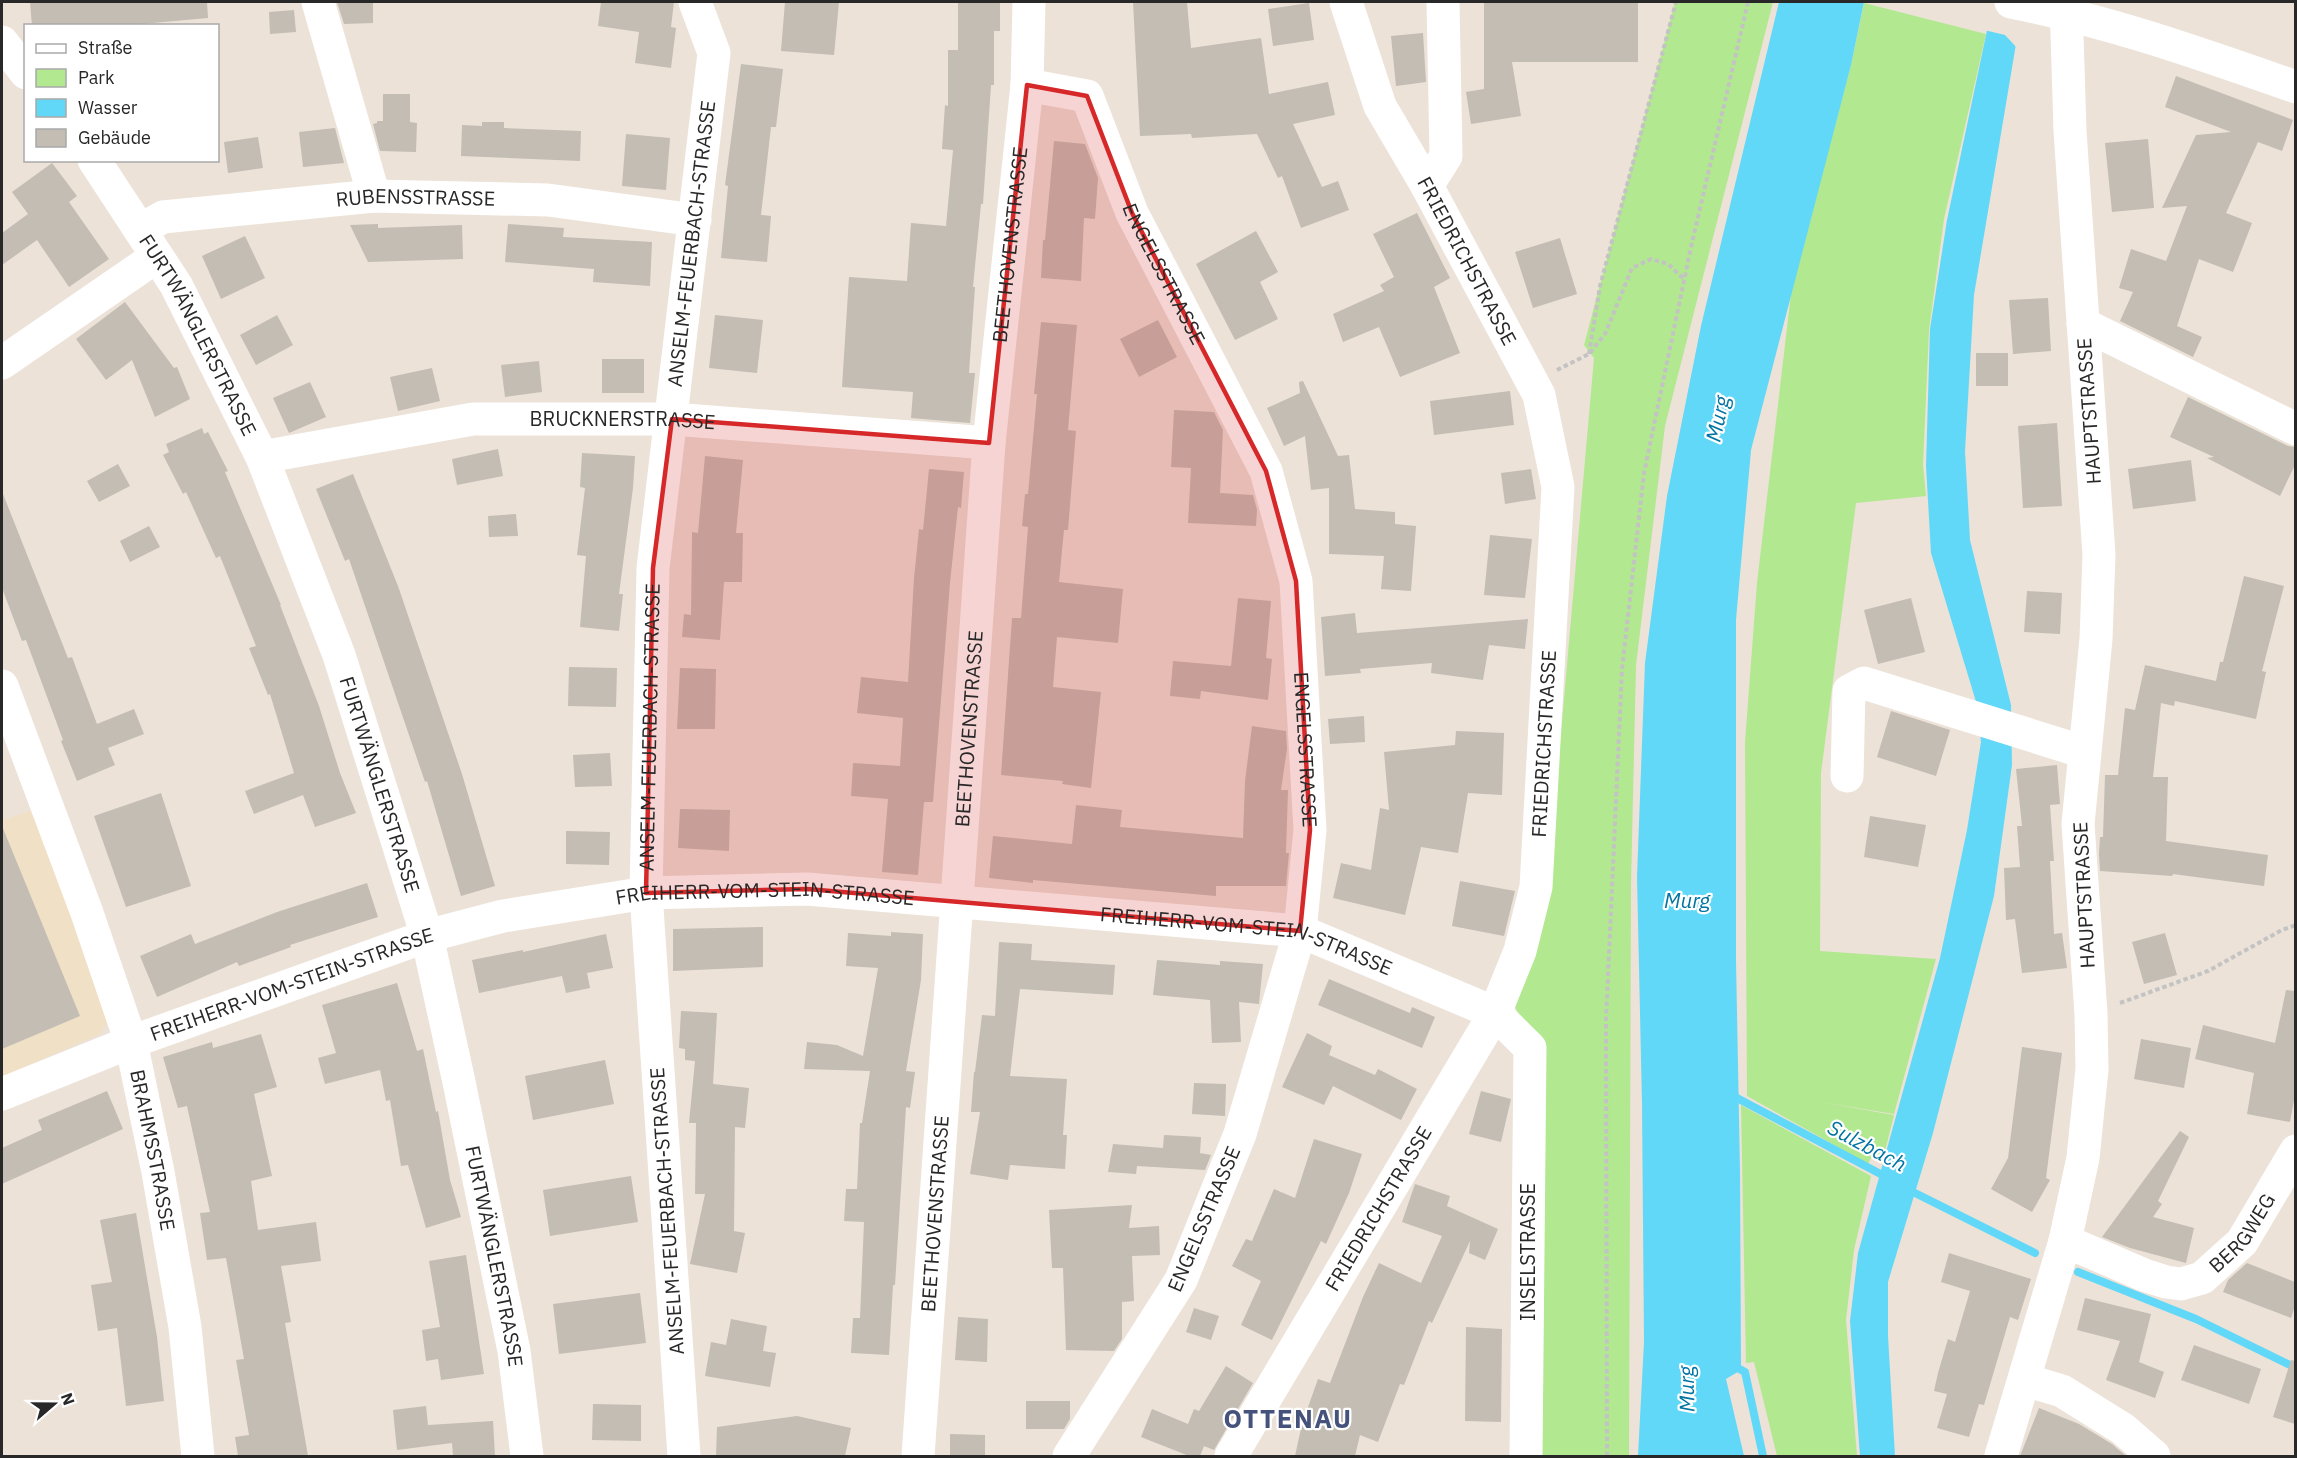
<svg xmlns="http://www.w3.org/2000/svg" width="2297" height="1458" font-family="'IBM Plex Sans',sans-serif">
<style>
.education{fill:#f0e0c6}
.green{fill:#b2e88f}
.water{fill:#61d8f8}
.pier{fill:#ece2d8}
.lines{fill:none;stroke-linecap:round;stroke-linejoin:round}
.stream{stroke:#61d8f8;stroke-width:8}
.building{fill:#c3bdb4}
.path{stroke:#c3c3c3;stroke-width:4;stroke-dasharray:4.5 3;stroke-linecap:butt}
.minor{stroke:#fff;stroke-width:33}
.marked{fill:#d62828;fill-opacity:0.2;stroke:#d62828;stroke-width:4.5;stroke-linejoin:round}
.labels{text-anchor:middle;stroke-width:4.5;stroke-linejoin:round;paint-order:stroke}
.street-label{font-size:20px;fill:#282828;stroke:#fff}
.water-label{font-size:21px;font-style:italic;fill:#0274a2;stroke:#fff}
.district-label{font-size:26px;font-weight:bold;letter-spacing:1.5px;fill:#45527c;stroke:#fff}
</style>
<rect width="100%" height="100%" fill="#ece2d8"/>
<path class="education" d="M37,808L108,1021L100,1034L2,1077V821Z"/>
<g class="green">
<path d="M1675,2H1773L1665,426L1636,665L1631,883L1629,1456H1539L1519,1016L1513,1001L1547,892L1594,358L1584,345Z"/>
<path d="M1864,3L1986,34L1944,219L1929,330L1923,465L1926,496L1856,503L1821,773L1820,951L1936,959L1894,1114L1820,1102L1894,1115L1882,1163L1872,1156L1868,1164L1747,1096L1745,742L1757,583L1792,285L1851,65Z"/>
<path d="M1741,1105L1871,1176L1854,1250L1846,1320L1857,1456H1777L1754,1362L1746,1363Z"/>
</g>
<g class="water">
<path d="M1779,2H1864L1851,65L1751,450L1736,620V960L1740,1171L1741,1370L1726,1379L1744,1456H1638L1644,1342L1642,1103L1637,877L1645,663L1667,496L1701,326Z"/>
<path d="M1993,2H2023L1974,295L1965,451L1970,540L2011,705L2012,765L1994,896L1933,1133L1888,1282V1336L1895,1456H1860L1850,1321L1858,1253L1940,958L1967,830L1981,742L1977,705L1931,553L1926,466L1930,329L1947,220Z"/>
</g>
<path class="pier" d="M1990,2H2026L2018,49L2005,35L1984,30Z"/>
<g class="lines">
<g class="stream">
<path d="M1731,1092L1737,1098L1890,1179"/>
<path d="M1907,1189L2035,1253"/>
<path d="M2078,1272L2196,1319L2296,1368"/>
<path d="M1732,1365L1745,1372L1763,1456"/>
</g>
</g>
<g class="building">
<path d="M30,2H207L208,18L119,26H32Z"/>
<path d="M337,2H373V23L344,24Z"/>
<path d="M601,2H674L671,27L676,28L671,68L635,63L639,32L598,26Z"/>
<path d="M785,2H839L834,55L781,51Z"/>
<path d="M958,2H1000V31H994V85H991L983,204H981L973,287H975L969,373H975L970,423L911,418L913,392L842,387L849,277L907,281L911,223L946,226L953,150L942,149L945,105L948,106V50H958Z"/>
<path d="M1133,2H1187L1191,48L1261,38L1269,94L1328,82L1335,115L1293,124L1322,187L1338,181L1349,210L1301,228L1282,176L1278,178L1257,134L1192,138L1191,134L1140,136Z"/>
<path d="M1484,2H1638V62H1512L1521,116L1471,124L1466,92L1484,89Z"/>
<path d="M1309,3L1314,40L1273,46L1268,9Z"/>
<path d="M294,10L296,32L270,34L269,12Z"/>
<path d="M1423,33L1426,82L1396,86L1391,36Z"/>
<path d="M741,64L783,69L776,127H771L761,215L771,216L767,262L721,258L728,186L725,185Z"/>
<path d="M2176,76L2293,120L2282,151L2258,142L2226,213L2252,223L2233,272L2199,259L2177,326L2202,337L2193,357L2120,321L2133,292L2119,288L2131,249L2166,261L2187,206L2162,208L2196,135L2231,132L2165,107Z"/>
<path d="M383,94H410V122L417,123L416,152L380,151L373,124L377,123V121H383Z"/>
<path d="M482,122H504V128L581,131L580,161L461,156L462,125L482,126Z"/>
<path d="M335,128L344,163L303,167L299,132Z"/>
<path d="M626,134L670,138L666,190L622,186Z"/>
<path d="M258,137L263,168L228,173L224,142Z"/>
<path d="M2148,139L2154,208L2112,212L2105,143Z"/>
<path d="M1054,141L1085,144L1098,178L1095,219L1084,218L1081,281L1041,278L1043,240H1045Z"/>
<path d="M52,163L77,196L69,202L109,259L69,287L37,240L2,265V233L28,214L12,192Z"/>
<path d="M1417,213L1450,278L1434,287L1460,353L1400,377L1379,327L1343,342L1333,314L1384,291L1380,285L1394,277L1373,234Z"/>
<path d="M378,224V228L462,225L463,259L368,262L350,225Z"/>
<path d="M508,224L564,228L563,237L652,242L650,286L593,282L594,269L505,262Z"/>
<path d="M1256,231L1278,272L1260,282L1278,319L1235,340L1196,264Z"/>
<path d="M245,236L265,278L221,299L202,256Z"/>
<path d="M1560,238L1577,294L1533,308L1515,252Z"/>
<path d="M2048,298L2051,351L2013,354L2009,300Z"/>
<path d="M125,302L174,368L177,367L190,399L155,417L132,360L106,380L76,339Z"/>
<path d="M277,315L293,345L256,365L240,335Z"/>
<path d="M715,315L763,320L757,373L709,368Z"/>
<path d="M1158,320L1177,357L1139,377L1120,339Z"/>
<path d="M1041,322L1077,325L1068,430L1076,431L1068,530H1064L1059,582L1123,589L1118,643L1057,637L1053,687L1101,692L1091,788L1062,784L1063,781L1001,775L1012,618H1021L1028,527L1022,526L1025,494H1028L1037,394H1034Z"/>
<rect x="1976" y="353" width="32" height="33"/>
<rect x="602" y="359" width="42" height="34"/>
<path d="M539,361L542,392L505,397L501,365Z"/>
<path d="M432,368L440,401L398,411L390,377Z"/>
<path d="M1303,381L1338,456L1349,455L1355,509L1395,512V524L1416,526L1411,591L1381,589L1384,556L1329,554V488L1311,490L1305,436L1284,446L1267,408L1300,393L1299,382Z"/>
<path d="M310,382L326,417L289,433L273,398Z"/>
<path d="M1510,391L1514,425L1434,435L1430,401Z"/>
<path d="M2188,397L2288,446L2295,447V465L2280,496L2207,458L2214,457L2170,437Z"/>
<path d="M1174,410L1214,412L1223,430L1220,493L1253,495L1257,510L1256,526L1188,523L1191,468L1171,467Z"/>
<path d="M2057,423L2062,506L2023,508L2018,426Z"/>
<path d="M202,428L204,434L208,432L228,471L225,472L281,605H280L319,706L340,773L356,813L315,827L303,795L254,814L245,791L294,773L270,694L268,695L249,648L256,646L220,556L216,558L186,492L183,494L163,455L169,452L166,444Z"/>
<path d="M498,449L503,476L457,485L452,459Z"/>
<path d="M582,453L635,456L633,488L619,594H623L619,631L580,627L586,556L577,555L585,488L580,487Z"/>
<path d="M705,456L743,460L736,533H743L742,582H724L720,640L682,637L684,614L691,615L692,532L698,533Z"/>
<path d="M2191,460L2196,501L2133,509L2128,469Z"/>
<path d="M118,464L130,486L99,502L87,481Z"/>
<path d="M929,469L964,472L961,508L958,507L950,583L933,802H924L918,875L882,872L888,799L851,796L853,763L900,766L903,718L857,713L861,677L908,682L914,578L919,529L923,530Z"/>
<path d="M1531,469L1536,499L1505,504L1501,473Z"/>
<path d="M353,474L398,586L462,774L495,886L461,896L427,781L425,782L349,559L345,561L316,489Z"/>
<path d="M3,494L68,658L72,657L97,724L134,709L144,734L108,748L115,765L77,781L61,741L63,740L26,640L22,641L2,588Z"/>
<path d="M516,514L518,536L489,537L488,516Z"/>
<path d="M149,526L160,547L130,562L120,541Z"/>
<path d="M1490,535L1532,539L1525,598L1484,595Z"/>
<path d="M2244,576L2284,586L2262,671L2266,672L2256,719L2175,701L2174,706L2161,703L2153,777H2168L2166,841L2268,855L2264,886L2173,874L2172,876L2100,871L2099,854L2100,837H2103L2105,775H2118L2125,708L2135,710L2145,665L2216,681L2220,662H2223Z"/>
<path d="M2027,591L2062,593L2060,634L2024,632Z"/>
<path d="M1238,598L1271,601L1266,658L1272,659L1268,700L1201,691L1200,699L1170,696L1173,661L1231,666Z"/>
<path d="M1911,598L1925,652L1878,664L1864,610Z"/>
<path d="M1355,613L1357,633L1528,619L1525,649L1489,645L1483,680L1431,673L1432,663L1360,669L1361,673L1325,676L1321,617Z"/>
<path d="M569,667L617,668L616,707L568,706Z"/>
<path d="M680,668L716,669L715,729H677Z"/>
<path d="M1891,711L1950,730L1936,776L1877,757Z"/>
<path d="M1364,716L1365,742L1330,744L1328,719Z"/>
<path d="M1252,726L1286,731L1287,749L1281,790H1288L1286,853H1289L1286,886H1216V896L1033,880V883L989,878L993,836L1072,844L1076,805L1122,810L1120,827L1243,838L1245,781Z"/>
<path d="M1456,731L1504,733L1502,795L1468,793L1458,853L1421,847L1405,915L1333,898L1341,863L1371,870L1380,808L1389,810L1384,752L1455,745Z"/>
<path d="M610,753L612,786L575,787L573,755Z"/>
<path d="M2057,765L2060,804L2050,805L2054,861H2050L2054,934L2062,933L2067,968L2022,973L2015,919L2006,920L2004,868L2020,867L2017,826H2022L2016,769Z"/>
<path d="M161,793L191,886L126,907L94,816Z"/>
<path d="M680,809L730,810L729,851L678,848Z"/>
<path d="M1870,816L1926,825L1918,867L1864,857Z"/>
<path d="M2,826L80,1016L2,1049Z"/>
<path d="M566,831L610,832L609,865L566,864Z"/>
<path d="M1460,881L1515,891L1504,936L1452,926Z"/>
<path d="M367,883L378,917L290,945L291,947L239,966L237,962L157,997L140,956L191,934L195,944L277,912Z"/>
<path d="M763,927V967L673,971V929Z"/>
<path d="M891,932L923,934L921,980L906,1071L915,1072L910,1108L906,1107L895,1285H893L889,1355L851,1353L853,1318H860L864,1222L844,1221L846,1189H857L860,1123H862L870,1071L804,1069L807,1042L837,1045L863,1056L878,968L846,966L848,933L891,936Z"/>
<path d="M2165,933L2177,975L2144,984L2132,942Z"/>
<path d="M606,934L613,968L587,973L590,988L566,993L562,976L479,993L472,960L523,950V952Z"/>
<path d="M999,942L1032,944L1031,960L1115,965L1113,995L1020,989L1010,1076L1067,1079L1063,1135H1067L1065,1169L1010,1165L1008,1180L970,1174L980,1112H971L974,1072H975L982,1015L995,1016Z"/>
<path d="M1157,960L1220,965V961L1263,964L1259,1004L1239,1002L1241,1042L1212,1043L1210,1000L1153,995Z"/>
<path d="M1329,979L1410,1013L1412,1007L1435,1017L1422,1048L1318,1005Z"/>
<path d="M397,983L417,1051L423,1049L436,1112L438,1111L450,1180L461,1217L426,1228L408,1165L401,1166L390,1100L386,1101L380,1070L325,1084L318,1058L336,1053L322,1005Z"/>
<path d="M2286,990L2295,991V1095L2290,1122L2247,1114L2254,1073L2195,1059L2203,1025L2275,1043Z"/>
<path d="M681,1011L717,1013L713,1084L749,1088L745,1128L735,1127L734,1231L745,1233L737,1273L690,1264L705,1194H695L696,1123H689L695,1061L685,1060V1049L679,1048Z"/>
<path d="M1307,1033L1332,1046L1329,1055L1375,1075L1378,1069L1417,1089L1401,1120L1333,1086L1324,1105L1282,1087Z"/>
<path d="M261,1034L277,1087L254,1094L272,1176L251,1181L258,1230L316,1222L321,1261L281,1266L291,1322L285,1323L308,1456H238L235,1437L249,1435L236,1360L244,1359L226,1258L207,1260L200,1213L210,1212L187,1106L178,1108L163,1057L212,1042L213,1048Z"/>
<path d="M2141,1039L2191,1048L2184,1088L2134,1079Z"/>
<path d="M2022,1047L2062,1053L2046,1178L2050,1180L2032,1212L1991,1189L2008,1158Z"/>
<path d="M605,1060L614,1104L533,1120L525,1076Z"/>
<path d="M1194,1083L1226,1084L1225,1116L1192,1114Z"/>
<path d="M107,1091L123,1129L2,1184V1148L42,1130L38,1120Z"/>
<path d="M1481,1091L1511,1099L1501,1142L1469,1134Z"/>
<path d="M2180,1131L2189,1137L2158,1201L2162,1204L2153,1217L2194,1228L2186,1263L2130,1248L2102,1237Z"/>
<path d="M1164,1135L1201,1137L1200,1153L1211,1155L1205,1170L1137,1166L1136,1174L1108,1172L1113,1144L1163,1148Z"/>
<path d="M1314,1139L1362,1154L1349,1193L1326,1244L1321,1241L1272,1340L1241,1325L1261,1281L1232,1266L1246,1239L1252,1241L1274,1189L1295,1198Z"/>
<path d="M631,1176L638,1222L550,1236L543,1190Z"/>
<path d="M1415,1184L1450,1196L1447,1206L1498,1229L1485,1260L1469,1253L1470,1241L1432,1323L1429,1321L1404,1385L1400,1384L1378,1442L1360,1435L1355,1456H1295L1302,1424L1318,1379L1330,1383L1363,1297L1379,1263L1421,1283L1442,1236L1402,1222Z"/>
<path d="M1132,1205L1129,1228L1159,1226L1160,1255L1132,1256L1134,1301L1122,1302V1339L1114,1351L1066,1350L1063,1268H1052L1049,1210Z"/>
<path d="M136,1213L157,1337L164,1401L126,1406L117,1328L98,1331L91,1285L112,1282L100,1220Z"/>
<path d="M1949,1253L2031,1279L2018,1320L2010,1317L1984,1405L1979,1404L1969,1437L1937,1428L1947,1394L1934,1391L1938,1373L1948,1339L1955,1342L1970,1291L1941,1282Z"/>
<path d="M466,1255L484,1374L441,1380L438,1359L426,1361L422,1330L440,1327L429,1261Z"/>
<path d="M2247,1263L2295,1282V1306L2291,1318L2223,1292L2228,1280Z"/>
<path d="M640,1293L646,1343L559,1354L553,1304Z"/>
<path d="M2085,1298L2151,1314L2139,1362L2164,1372L2155,1398L2106,1380L2120,1341L2077,1330Z"/>
<path d="M1194,1308L1219,1316L1211,1340L1186,1332Z"/>
<path d="M958,1317L988,1319L987,1362L955,1360Z"/>
<path d="M731,1319L767,1326L763,1351L776,1353L770,1387L705,1376L711,1342L726,1345Z"/>
<path d="M1466,1327L1502,1329L1501,1422L1465,1421Z"/>
<path d="M2194,1345L2261,1369L2249,1404L2181,1380Z"/>
<path d="M2291,1360L2295,1361V1424L2273,1417Z"/>
<path d="M1226,1366L1253,1383L1214,1450L1204,1446L1200,1456H1189L1141,1437L1152,1409L1188,1424L1194,1409L1199,1411Z"/>
<path d="M1026,1401H1070V1419L1064,1429H1026Z"/>
<path d="M593,1404L641,1405V1441L592,1440Z"/>
<path d="M426,1406L428,1425L493,1421L495,1456H453L452,1443L397,1450L393,1410Z"/>
<path d="M2039,1408L2079,1424L2112,1444L2126,1456H2020Z"/>
<path d="M797,1416L851,1428L845,1456H716L717,1427Z"/>
<path d="M950,1434L985,1435V1456H950Z"/>
</g>
<g class="lines">
<g class="path">
<path d="M1589,354L1600,286L1676,2"/>
<path d="M1557,370L1589,354L1605,334L1632,268L1651,259L1668,264L1684,279"/>
<path d="M2120,1003L2208,971L2282,930L2296,925"/>
<path d="M1607,1456L1606,1020L1622,669L1644,473L1691,247L1748,2"/>
</g>
<g class="minor">
<path d="M318,2L374,196"/>
<path d="M2011,2C2109,21 2201,54 2296,87"/>
<path d="M2,42L26,73"/>
<path id="s1" d="M1027,85L1087,96L1132,213L1266,471L1296,581L1310,830L1300,931L1240,1134L1181,1280L1069,1456"/>
<path id="s2" d="M94,160L176,285L262,457L339,655L427,936L459,1082L514,1351L527,1456"/>
<path d="M1427,186L1446,156L1443,2"/>
<path id="s3" d="M140,230L163,217L374,196L548,200L695,220"/>
<path d="M2083,324L2296,429"/>
<path d="M2,363L156,257"/>
<path id="s4" d="M262,457L473,419H672L989,443"/>
<path id="s5" d="M2,686L87,913L131,1042L158,1172L185,1327L198,1456"/>
<path d="M1847,776L1849,691L1864,683L2084,752"/>
<path id="s6" d="M2,1094L131,1042L427,936L503,916L646,893L807,889L1300,931L1495,1013L1530,1048L1526,1456"/>
<path id="s7" d="M2065,1241L2144,1275L2166,1282L2181,1284L2202,1278L2242,1242L2296,1151"/>
<path d="M2025,1380L2062,1391L2123,1429L2154,1456"/>
<path id="s8" d="M684,1456L646,893L653,568L714,53L695,2"/>
<path id="s9" d="M918,1456L989,443L1027,85L1029,2"/>
<path id="s10" d="M1231,1456L1495,1013L1520,951L1536,887L1558,487L1539,395L1427,186L1380,106L1346,2"/>
<path d="M2001,1456L2065,1241L2083,1158L2092,1069L2091,1014L2078,824L2096,639L2099,555L2070,131L2066,2"/>
</g>
</g>
<path class="marked" d="M1027,85L1087,96L1132,213L1266,471L1296,581L1310,830L1300,931L807,889L646,893L653,568L672,419L989,443Z"/>
<g class="labels">
<g class="street-label">
<text dy="7" stroke="none"><textPath href="#s3" startOffset="280">RUBENSSTRASSE</textPath></text>
<text dy="7" stroke="none"><textPath href="#s8" startOffset="1216">ANSELM-FEUERBACH-STRASSE</textPath></text>
<text dy="7" stroke="none"><textPath href="#s9" startOffset="1215">BEETHOVENSTRASSE</textPath></text>
<text transform="translate(1467 261) rotate(62)" y="7">FRIEDRICHSTRASSE</text>
<text dy="7" stroke="none"><textPath href="#s1" startOffset="255">ENGELSSTRASSE</textPath></text>
<text dy="7" stroke="none"><textPath href="#s2" startOffset="204">FURTWÄNGLERSTRASSE</textPath></text>
<text transform="translate(2089 411) rotate(-94)" y="7">HAUPTSTRASSE</text>
<text dy="7" stroke="none"><textPath href="#s4" startOffset="364">BRUCKNERSTRASSE</textPath></text>
<text dy="7" stroke="none"><textPath href="#s8" startOffset="730">ANSELM-FEUERBACH-STRASSE</textPath></text>
<text dy="7" stroke="none"><textPath href="#s9" startOffset="729">BEETHOVENSTRASSE</textPath></text>
<text dy="7" stroke="none"><textPath href="#s10" startOffset="792">FRIEDRICHSTRASSE</textPath></text>
<text dy="7" stroke="none"><textPath href="#s1" startOffset="760">ENGELSSTRASSE</textPath></text>
<text dy="7" stroke="none"><textPath href="#s2" startOffset="690">FURTWÄNGLERSTRASSE</textPath></text>
<text transform="translate(2084 895) rotate(-93)" y="7">HAUPTSTRASSE</text>
<text dy="7" stroke="none"><textPath href="#s6" startOffset="796">FREIHERR-VOM-STEIN-STRASSE</textPath></text>
<text dy="7" stroke="none"><textPath href="#s6" startOffset="1282">FREIHERR-VOM-STEIN-STRASSE</textPath></text>
<text dy="7" stroke="none"><textPath href="#s6" startOffset="310">FREIHERR-VOM-STEIN-STRASSE</textPath></text>
<text dy="7" stroke="none"><textPath href="#s5" startOffset="489">BRAHMSSTRASSE</textPath></text>
<text dy="7" stroke="none"><textPath href="#s10" startOffset="288">FRIEDRICHSTRASSE</textPath></text>
<text transform="translate(667 1211) rotate(-94)" y="7">ANSELM-FEUERBACH-STRASSE</text>
<text dy="7" stroke="none"><textPath href="#s9" startOffset="243">BEETHOVENSTRASSE</textPath></text>
<text transform="translate(1204 1219) rotate(-67)" y="7">ENGELSSTRASSE</text>
<text dy="7" stroke="none"><textPath href="#s7" startOffset="207">BERGWEG</textPath></text>
<text transform="translate(1528 1252) rotate(-90)" y="7">INSELSTRASSE</text>
<text dy="7" stroke="none"><textPath href="#s2" startOffset="1176">FURTWÄNGLERSTRASSE</textPath></text>
</g>
<g class="water-label">
<text transform="translate(1718 419) rotate(-78)" y="7">Murg</text>
<text x="1687" y="908">Murg</text>
<text transform="translate(1867 1146) rotate(28)" y="7">Sulzbach</text>
<text transform="translate(1687 1389) rotate(-91)" y="7">Murg</text>
</g>
<g class="district-label">
<text x="1288" y="1428">OTTENAU</text>
</g>
</g>
<rect width="2297" height="1458" fill="none" stroke="#282828" stroke-width="6"/>
<rect x="24" y="24" width="195" height="138" fill="#ffffff" stroke="#a9a9a9" stroke-width="1.5"/>
<rect x="36" y="44" width="30" height="9" fill="#ffffff" stroke="#a9a9a9" stroke-width="1.5"/>
<text x="78" y="54" font-size="18" fill="#282828">Straße</text>
<rect x="36" y="69" width="30" height="18" fill="#b2e88f" stroke="#a9a9a9" stroke-width="1.5"/>
<text x="78" y="84" font-size="18" fill="#282828">Park</text>
<rect x="36" y="99" width="30" height="18" fill="#61d8f8" stroke="#a9a9a9" stroke-width="1.5"/>
<text x="78" y="114" font-size="18" fill="#282828">Wasser</text>
<rect x="36" y="129" width="30" height="18" fill="#c3bdb4" stroke="#a9a9a9" stroke-width="1.5"/>
<text x="78" y="144" font-size="18" fill="#282828">Gebäude</text>
<g transform="translate(54 1404) rotate(70)" stroke="#ffffff" stroke-width="4.5" paint-order="stroke">
<path d="M0-4.5L10 22L0 15L-10 22Z" fill="#282828"/>
<text y="-9" font-size="16" font-weight="bold" text-anchor="middle" fill="#282828">N</text>
</g>
</svg>
